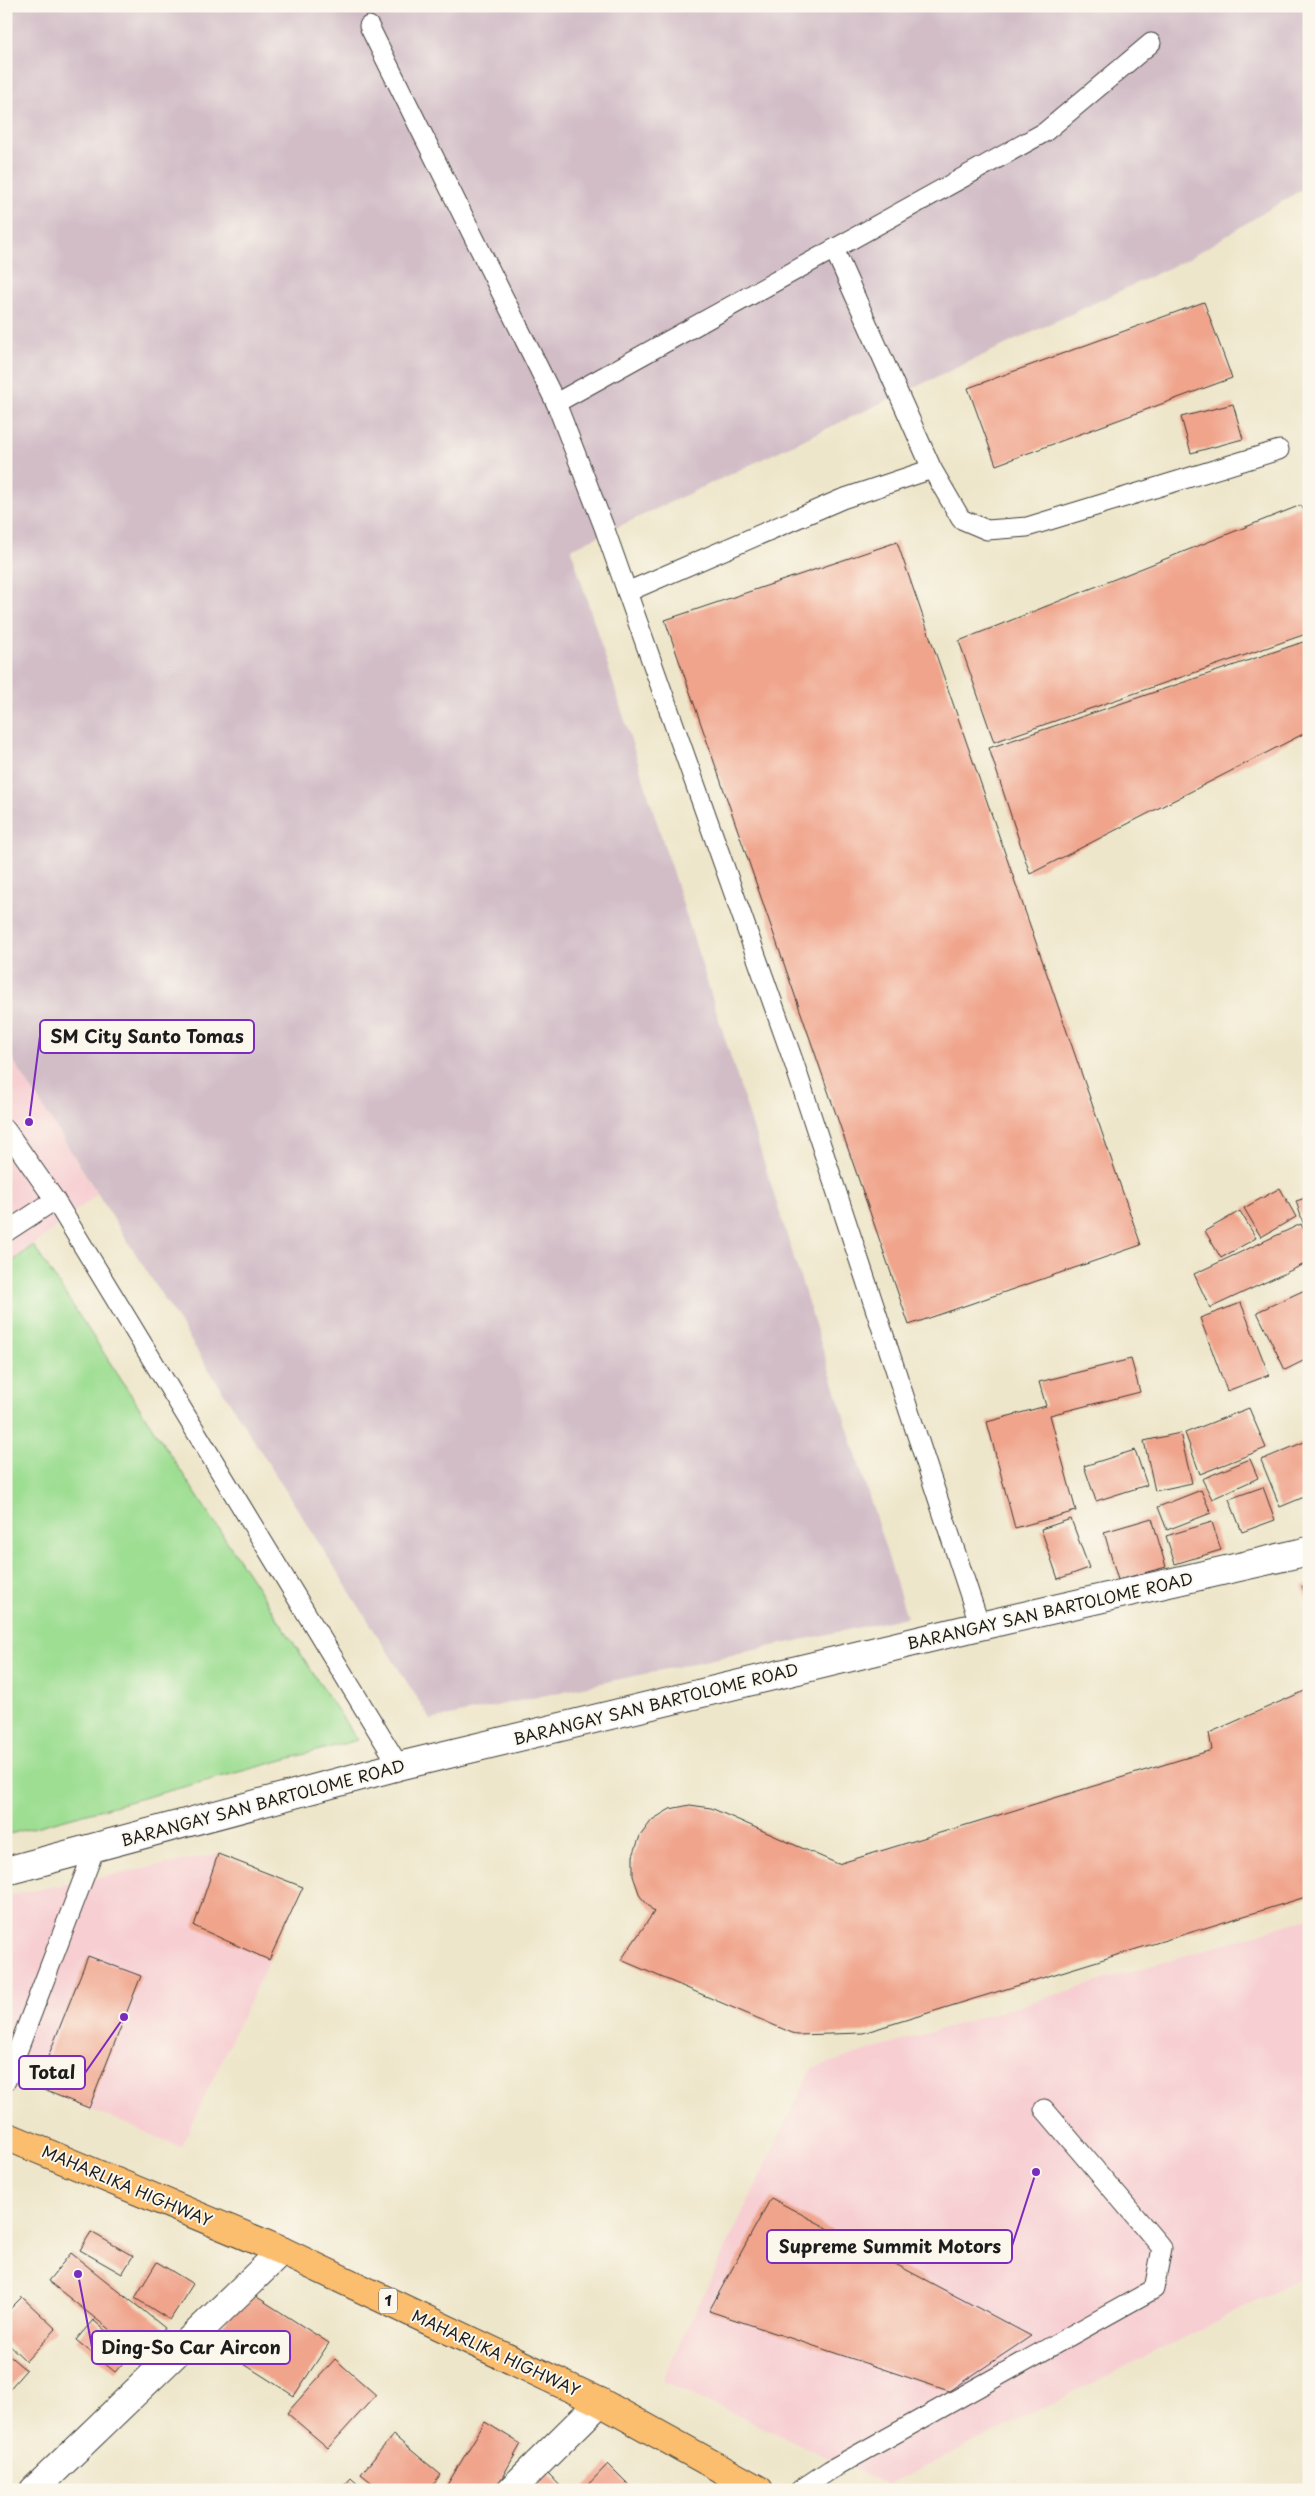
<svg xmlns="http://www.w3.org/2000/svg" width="1315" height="2496" font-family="'Playpen Sans',sans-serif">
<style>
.built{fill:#f7cfd3}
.industrial{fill:#d2bdc7}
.green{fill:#9ede93;stroke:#5d7d58}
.building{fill:#f0a48c}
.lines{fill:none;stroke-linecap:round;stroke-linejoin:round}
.service-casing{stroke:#3c3a36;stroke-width:21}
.minor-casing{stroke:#3c3a36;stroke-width:30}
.tertiary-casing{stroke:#3c3a36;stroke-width:30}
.trunk-casing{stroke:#3c3a36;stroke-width:30}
.service{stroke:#fff;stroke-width:19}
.minor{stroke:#fff;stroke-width:28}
.tertiary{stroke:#fff;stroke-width:28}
.trunk{stroke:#fbbd6e;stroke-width:28}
.labels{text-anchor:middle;stroke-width:4;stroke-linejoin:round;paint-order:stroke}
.shield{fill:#fbf7ec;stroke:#5f5e5a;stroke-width:1}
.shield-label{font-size:15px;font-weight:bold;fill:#1c1c1c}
.street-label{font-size:16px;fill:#1c1c1c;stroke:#fbf7ec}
.leader{fill:none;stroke:#7b2cbf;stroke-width:2}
.callout-dot{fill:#7b2cbf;stroke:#fbf7ec;stroke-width:2}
.callout{fill:#fbf7ec;stroke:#7b2cbf;stroke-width:2}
.callout-label{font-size:18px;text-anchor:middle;font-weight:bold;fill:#1c1c1c}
</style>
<rect width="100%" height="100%" fill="#fbf7ec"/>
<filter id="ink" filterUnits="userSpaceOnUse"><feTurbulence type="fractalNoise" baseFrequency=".02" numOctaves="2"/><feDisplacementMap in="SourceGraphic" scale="10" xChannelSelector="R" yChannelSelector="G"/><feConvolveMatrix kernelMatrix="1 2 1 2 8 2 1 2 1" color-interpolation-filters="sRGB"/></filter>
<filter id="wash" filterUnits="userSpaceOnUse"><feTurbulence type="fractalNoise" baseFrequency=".0096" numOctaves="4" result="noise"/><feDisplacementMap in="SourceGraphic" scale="20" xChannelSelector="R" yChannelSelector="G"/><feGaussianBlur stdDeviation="1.12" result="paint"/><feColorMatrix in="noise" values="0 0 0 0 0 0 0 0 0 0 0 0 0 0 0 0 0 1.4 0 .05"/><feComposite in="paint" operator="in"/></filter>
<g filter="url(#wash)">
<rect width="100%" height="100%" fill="#eee6ca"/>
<g class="built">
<path d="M6,1049L97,1194L6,1267Z"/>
<path d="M218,1854L303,1887L181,2147L6,2074V1896Z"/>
<path d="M1309,1918V2275L888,2485L662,2381L812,2068Z"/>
</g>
<path class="industrial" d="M6,6H1309V185L1188,259L571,549L907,1617L431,1720L6,1049Z"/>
<path class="green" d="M33,1245L357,1740L6,1835V1267Z"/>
<g id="blocks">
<g class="building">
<path d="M1204,302L1232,378L996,465L968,388Z"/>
<path d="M1233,404L1243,439L1191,453L1181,417Z"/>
<path d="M1301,505L1309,520V633L994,742L959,641Z"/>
<path d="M897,542L1141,1245L909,1325L665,620Z"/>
<path d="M1309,640V731L1030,874L989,748Z"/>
<path d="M1309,932V946H1308L1305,933Z"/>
<path d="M1280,1188L1296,1217L1261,1237L1244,1208Z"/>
<path d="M1309,1197V1237L1308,1238L1296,1201Z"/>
<path d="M1240,1211L1256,1238L1221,1258L1205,1231Z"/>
<path d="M1301,1224L1309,1240V1262L1210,1308L1194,1274Z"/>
<path d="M1309,1288V1358L1285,1370L1257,1312Z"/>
<path d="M1241,1303L1269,1375L1227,1391L1200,1318Z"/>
<path d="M1131,1359L1140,1392L1050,1415L1076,1511L1015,1528L987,1422L1046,1406L1039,1382Z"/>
<path d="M1249,1408L1266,1448L1200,1474L1185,1433Z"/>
<path d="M1180,1433L1192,1483L1155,1491L1144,1441Z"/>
<path d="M1309,1440V1495L1280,1507L1261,1460Z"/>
<path d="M1135,1450L1147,1485L1096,1501L1084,1466Z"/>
<path d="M1250,1459L1258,1478L1212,1499L1202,1479Z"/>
<path d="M1263,1487L1275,1520L1242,1532L1229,1499Z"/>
<path d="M1201,1490L1211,1513L1167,1530L1158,1507Z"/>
<path d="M1152,1518L1166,1567L1118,1580L1104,1532Z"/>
<path d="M1071,1519L1089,1568L1058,1579L1041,1529Z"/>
<path d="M1212,1522L1221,1550L1175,1564L1166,1536Z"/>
<path d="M1309,1583V1605H1308L1302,1586Z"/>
<path d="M1309,1689V1896L863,2033L797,2035L621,1960L654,1912L640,1896L633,1876V1856L640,1836L652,1820L670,1809L690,1805L711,1808L838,1864L1212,1750L1209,1733Z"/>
<path d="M218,1854L303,1887L269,1960L194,1926Z"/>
<path d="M88,1956L141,1976L89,2108L36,2087Z"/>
<path d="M771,2198L1031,2336L949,2391L709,2311Z"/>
<path d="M91,2232L133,2256L122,2274L80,2250Z"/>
<path d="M71,2253L165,2328L143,2356L48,2281Z"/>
<path d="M157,2262L193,2284L170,2320L135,2298Z"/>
<path d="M246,2290L329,2343L294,2396L211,2343Z"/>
<path d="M22,2297L56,2329L26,2361L6,2342V2313Z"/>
<path d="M93,2320L132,2353L115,2372L76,2340Z"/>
<path d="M6,2353L26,2370L6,2393Z"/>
<path d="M335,2359L376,2395L328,2448L287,2413Z"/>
<path d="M485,2422L521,2444L495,2490H444Z"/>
<path d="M393,2435L441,2475L429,2490H381L361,2474Z"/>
<path d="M608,2464L634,2490H583Z"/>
<path d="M548,2473L564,2490H531Z"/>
<path d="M351,2478L364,2490H340Z"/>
</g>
</g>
</g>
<g filter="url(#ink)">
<use href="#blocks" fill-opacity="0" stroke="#3c3a36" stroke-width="1"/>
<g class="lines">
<defs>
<g id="service">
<path d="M369,26L556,403L604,527L794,1063L980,1626"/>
<path d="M834,249L932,469"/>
<path d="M556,403L1045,132L1151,43"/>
<path d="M627,592L842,499L932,469L961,519L987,530L1027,527L1279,450"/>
<path d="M6,1130L55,1200L399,1766"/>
<path d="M6,1232L55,1200"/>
<path d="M6,2081L95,1848"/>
<path d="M800,2490L830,2470L1154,2289L1162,2248L1044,2109"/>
</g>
<g id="minor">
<path d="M34,2490L282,2251"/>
<path d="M511,2490L600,2402"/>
</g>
<path id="tertiary" d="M6,1871L399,1766L980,1626L1309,1551"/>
<path id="trunk" d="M6,2136L282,2251L600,2402L759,2490"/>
</defs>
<use href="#service" class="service-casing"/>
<use href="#minor" class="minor-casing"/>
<use href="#tertiary" class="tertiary-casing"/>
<use href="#trunk" class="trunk-casing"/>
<use href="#service" class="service"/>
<use href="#minor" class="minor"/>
<use href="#tertiary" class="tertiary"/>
<use href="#trunk" class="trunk"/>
</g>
</g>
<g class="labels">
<rect class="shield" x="379" y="2288.5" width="18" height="25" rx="4"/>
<g class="shield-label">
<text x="388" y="2306">1</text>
</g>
<g class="street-label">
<text transform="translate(1050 1611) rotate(-13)" y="6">BARANGAY SAN BARTOLOME ROAD</text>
<text transform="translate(656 1704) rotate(-14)" y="6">BARANGAY SAN BARTOLOME ROAD</text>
<text transform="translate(263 1803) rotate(-15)" y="6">BARANGAY SAN BARTOLOME ROAD</text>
<text transform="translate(127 2186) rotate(23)" y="6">MAHARLIKA HIGHWAY</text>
<text transform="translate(496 2353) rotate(25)" y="6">MAHARLIKA HIGHWAY</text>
</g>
</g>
<path class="leader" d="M29 1122L40 1036M124 2017L85 2073M1036 2172L1012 2246M78 2274L92 2347"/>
<g class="callout-dot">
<circle cx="29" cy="1122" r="5"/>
<circle cx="124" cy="2017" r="5"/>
<circle cx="1036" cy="2172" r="5"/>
<circle cx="78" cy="2274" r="5"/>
</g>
<g class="callout">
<rect x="40" y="1020" width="214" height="33" rx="5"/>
<rect x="19" y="2056" width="66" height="33" rx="5"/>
<rect x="767" y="2230" width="245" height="33" rx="5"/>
<rect x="92" y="2331" width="198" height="33" rx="5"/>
</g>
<g class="callout-label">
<text x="147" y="1043">SM City Santo Tomas</text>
<text x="52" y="2079">Total</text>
<text x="890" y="2253">Supreme Summit Motors</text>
<text x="191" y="2354">Ding-So Car Aircon</text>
</g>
<rect width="1315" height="2496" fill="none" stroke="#fbf7ec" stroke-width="25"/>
</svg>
